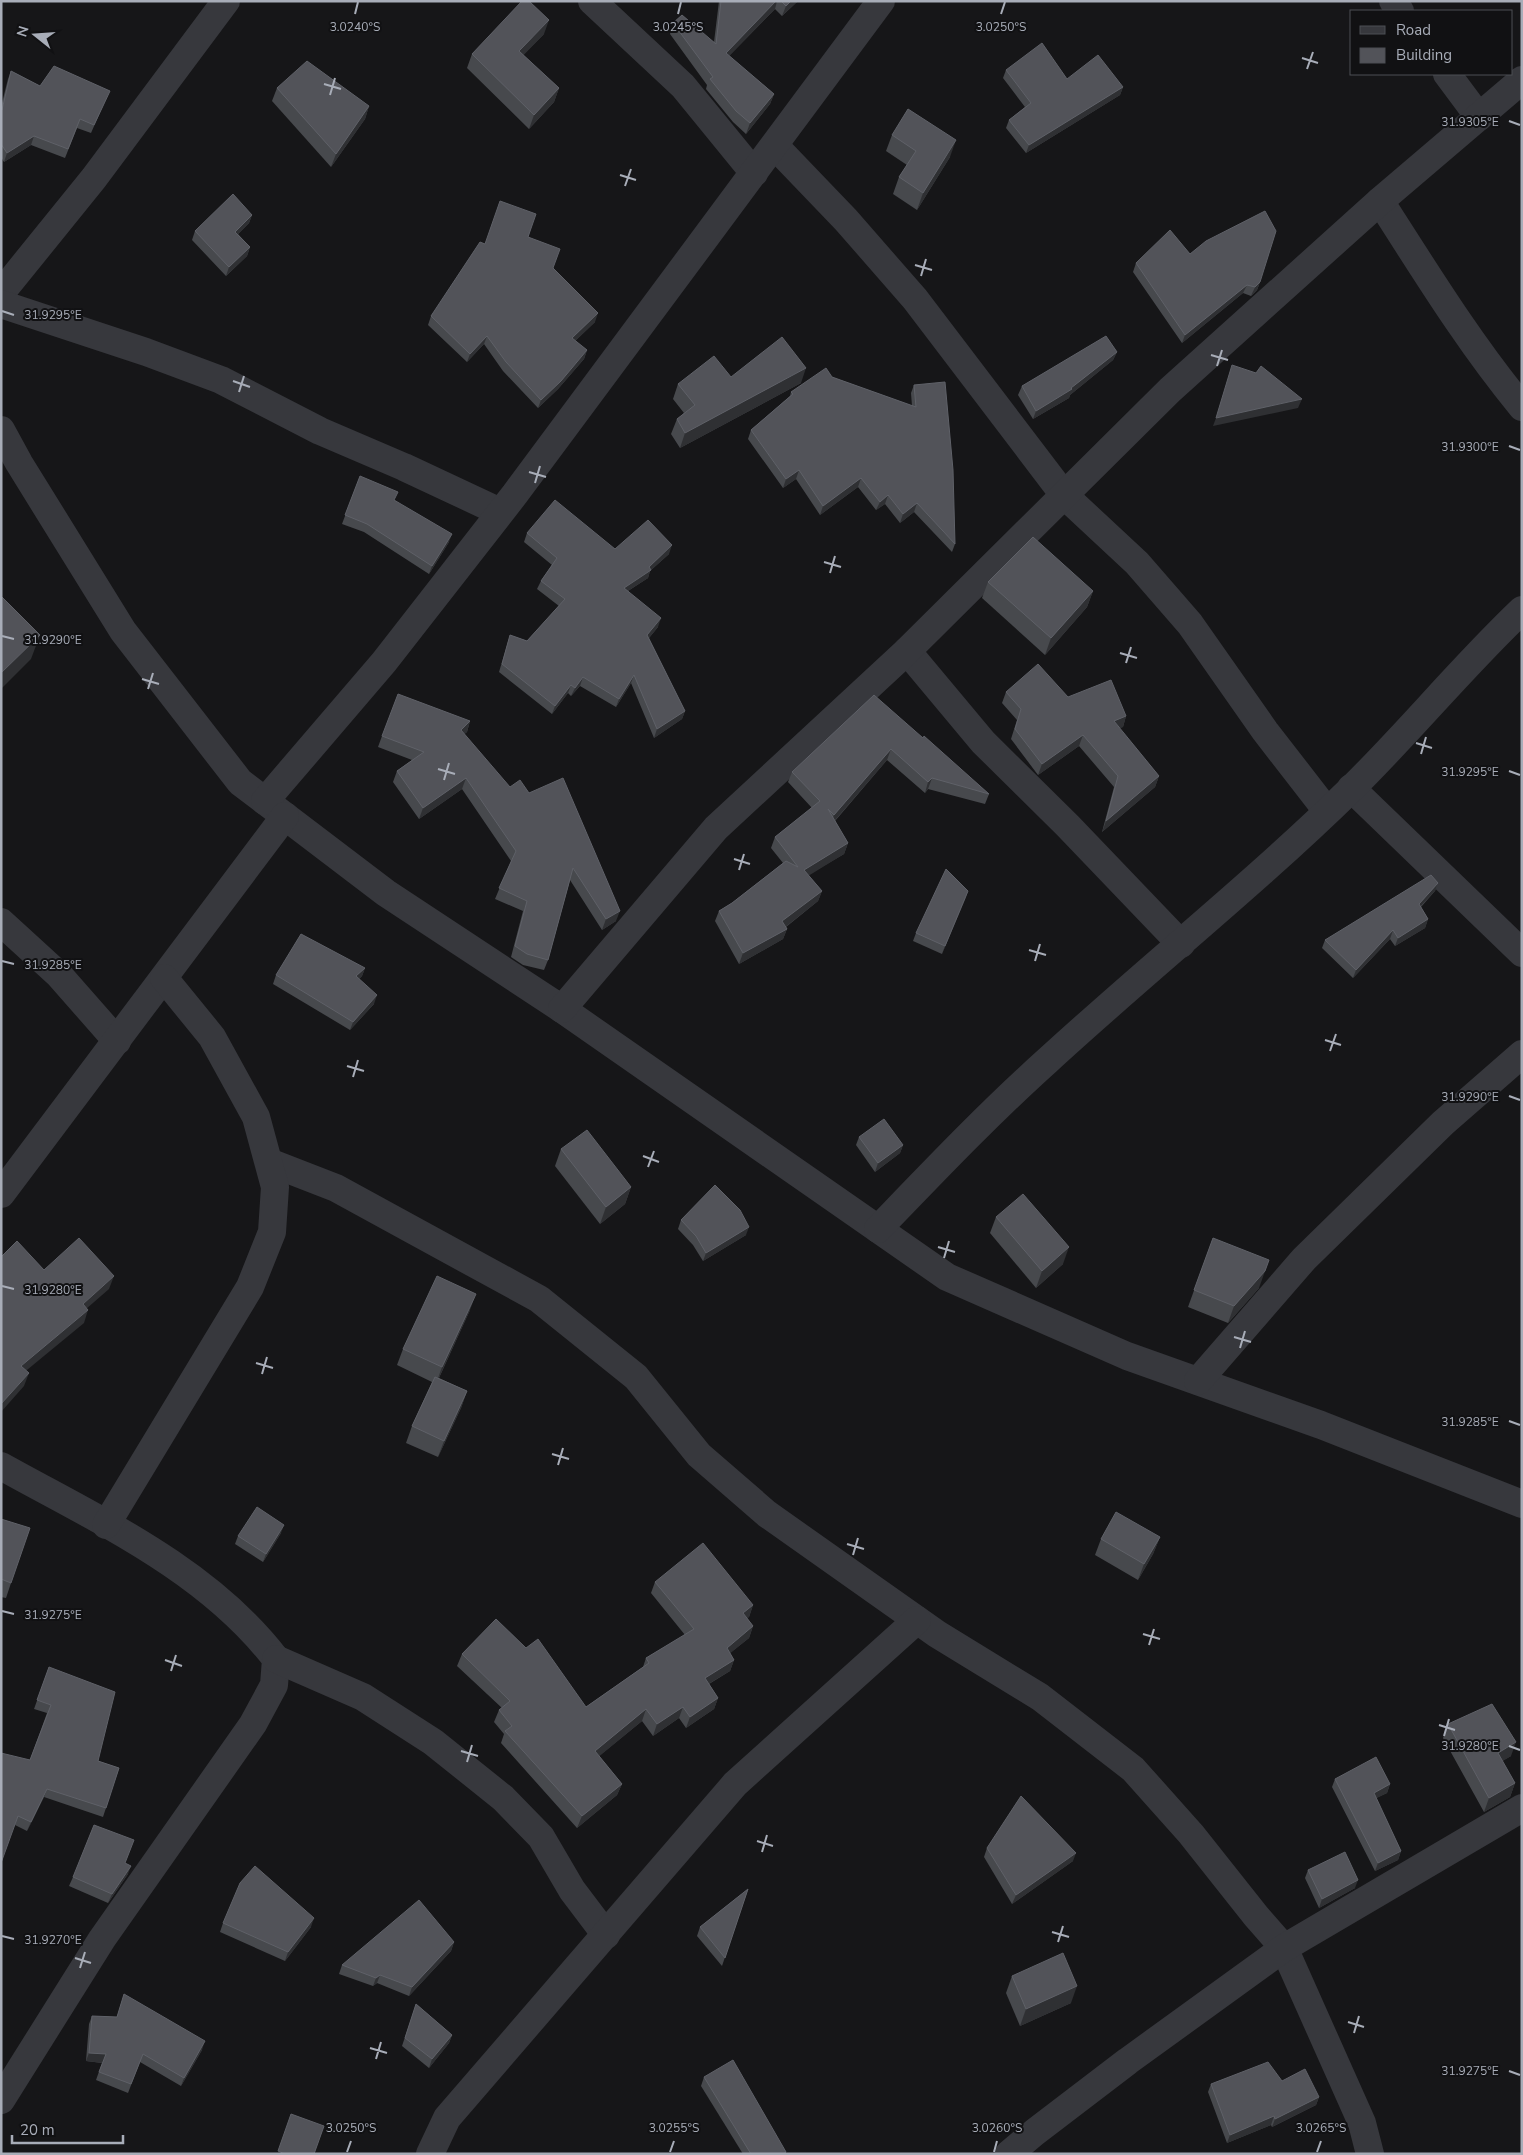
<svg xmlns="http://www.w3.org/2000/svg" width="1523" height="2155" font-family="'Nunito Sans',sans-serif">
<style>
.lines{fill:none;stroke-linecap:round;stroke-linejoin:round}
.minor{stroke:#37383d;stroke-width:28}
.wall{fill:#47494d}
.shaded-wall{fill:#2f3033}
.building{fill:#525359;stroke:#5f6168}
.ticks{fill:none;stroke:#a8adb8;stroke-width:2}
.ticks-label{font-size:12px;text-anchor:middle;fill:#a8adb8;stroke:#111113;stroke-width:4;stroke-linejoin:round;paint-order:stroke}
</style>
<rect width="100%" height="100%" fill="#161618"/>
<g class="lines">
<g class="minor">
<path d="M592,1L683,86L754,173"/>
<path d="M1393,1L1400,11"/>
<path d="M1447,74L1479,117"/>
<path d="M775,146L846,220L915,299L1064,495L1137,563L1190,624L1265,731L1327,811"/>
<path d="M1380,201C1425,271 1469,343 1522,407"/>
<path d="M1,293L94,178L226,1"/>
<path d="M1,304L146,352L221,380L320,431L404,467L500,512"/>
<path d="M1,430L19,463L123,631L240,782L386,893L562,1009L947,1277L1127,1356L1321,1425L1522,1504"/>
<path d="M907,651L983,742L1068,826L1181,944"/>
<path d="M1351,788L1522,953"/>
<path d="M265,801L384,662L515,494L881,1"/>
<path d="M1,922L59,975L117,1041"/>
<path d="M562,1009L716,828L907,651L1170,390L1380,201L1522,80"/>
<path d="M269,1162L336,1188L539,1299L636,1377L699,1455L767,1514L937,1634L1040,1697L1133,1769L1191,1834L1256,1916L1284,1948L1362,2123L1370,2154"/>
<path d="M1,1194L285,816"/>
<path d="M878,1229C933,1172 988,1114 1047,1061C1147,969 1254,884 1351,789C1410,731 1462,667 1522,610"/>
<path d="M1198,1381L1304,1259L1443,1123L1522,1054"/>
<path d="M1,1466C98,1520 207,1569 276,1659L274,1685L253,1724L102,1939L1,2100"/>
<path d="M106,1525L250,1287L272,1232L275,1187L256,1117L212,1037L164,978"/>
<path d="M276,1659L363,1697L433,1742L503,1798L541,1837L572,1890L606,1935"/>
<path d="M430,2154L447,2118L735,1784L917,1620"/>
<path d="M1009,2154L1035,2132L1128,2061L1284,1948L1522,1808"/>
</g>
</g>
<g class="wall">
<path d="M719,1H798L782,16L775,9L729,56L774,94L770,104L746,134L733,122L706,89L707,85L670,34L673,23L714,42Z"/>
<path d="M544,34L523,55L559,88L554,102L529,129L467,68L472,54Z"/>
<path d="M1006,70L1067,79L1123,87L1120,95L1026,153L1006,128L1009,120L1025,107L1003,78Z"/>
<path d="M11,71L40,86L106,99L91,133L77,128L65,158L31,145L4,162L1,157V107L8,79Z"/>
<path d="M277,88L369,106L365,119L331,167L272,101Z"/>
<path d="M892,135L950,157L917,210L893,194L899,177L907,165L886,151Z"/>
<path d="M252,215L249,223L238,234L250,247L247,256L226,276L192,240L195,231Z"/>
<path d="M528,237L595,322L575,341L587,350L584,359L558,389L538,408L503,371L484,344L467,362L428,325L431,316L485,244Z"/>
<path d="M1190,254L1260,282L1257,290L1251,296L1243,293L1182,343L1133,272L1136,263Z"/>
<path d="M1117,352L1113,360L1070,395L1069,398L1033,419L1018,395L1022,386Z"/>
<path d="M731,377L801,383L680,448L671,434L677,419L684,413L673,399L678,384Z"/>
<path d="M832,377L912,406L911,393L914,385L955,544L952,552L914,512L900,523L885,504L876,510L858,487L820,515L796,479L783,488L748,439L751,430L790,396L791,392Z"/>
<path d="M360,476L395,501L449,542L429,574L364,532L342,524Z"/>
<path d="M527,533L615,549L669,554L650,571L648,578L628,591L658,627L649,638L685,711L682,719L654,738L631,683L616,707L580,686L571,696L568,693L552,714L499,672L510,635L527,641L559,606L537,589L541,581L552,565L524,542Z"/>
<path d="M988,582L1093,591L1087,607L1045,655L982,598Z"/>
<path d="M1006,692L1068,697L1126,716L1123,727L1119,728L1159,776L1155,787L1102,832L1114,787L1079,746L1038,775L1011,739L1017,720L1002,703Z"/>
<path d="M470,721L467,732L464,734L616,921L602,930L570,880L548,960L544,970L523,965L511,957L523,911L495,899L511,861L462,789L419,819L393,782L397,771L412,760L378,747L382,736Z"/>
<path d="M923,738L989,794L985,804L928,789L925,793L887,760L835,821L848,843L844,854L808,875L822,891L818,901L786,927L787,929L783,939L739,964L715,921L719,911L732,903L783,863L771,848L775,837L812,808L788,782L792,772Z"/>
<path d="M1438,883L1435,891L1421,907L1428,919L1425,928L1395,946L1390,939L1353,978L1322,948L1325,940Z"/>
<path d="M968,891L942,954L913,941L916,933Z"/>
<path d="M365,968L362,976L359,979L374,1004L350,1030L273,984L276,975Z"/>
<path d="M859,1137L903,1145L900,1153L875,1172L856,1145Z"/>
<path d="M561,1149L631,1187L625,1204L600,1224L555,1166Z"/>
<path d="M996,1217L1063,1264L1036,1288L990,1233Z"/>
<path d="M681,1220L746,1235L703,1261L693,1245L678,1229Z"/>
<path d="M1213,1238L1259,1288L1228,1323L1188,1307Z"/>
<path d="M470,1310L439,1378L467,1391L461,1408L438,1457L406,1443L412,1426L432,1382L397,1365L403,1349Z"/>
<path d="M1,1519L11,1583L6,1598L1,1597Z"/>
<path d="M281,1533L263,1562L235,1544L238,1536Z"/>
<path d="M1160,1537L1153,1554L1138,1580L1095,1555L1101,1539Z"/>
<path d="M655,1582L753,1605L749,1617L747,1618L753,1626L749,1638L730,1653L734,1660L730,1671L709,1684L718,1698L714,1709L686,1728L679,1718L653,1736L642,1721L599,1756L622,1784L617,1795L577,1828L501,1743L504,1734L494,1722L499,1710L502,1708L457,1666L462,1654L586,1707L643,1667L646,1658L685,1635L651,1593Z"/>
<path d="M49,1667L98,1761L119,1768L103,1817L44,1797L27,1831L15,1825L30,1760L47,1713L34,1709Z"/>
<path d="M1448,1724L1511,1756L1502,1761L1515,1783L1510,1797L1484,1812L1443,1738Z"/>
<path d="M1335,1779L1390,1784L1387,1793L1376,1798L1401,1851L1398,1860L1375,1871L1332,1787Z"/>
<path d="M987,1848L1073,1861L1012,1904L984,1857Z"/>
<path d="M1308,1870L1355,1888L1319,1908L1305,1878Z"/>
<path d="M128,1874L108,1903L69,1886L73,1877Z"/>
<path d="M748,1889L722,1966L697,1936L700,1927Z"/>
<path d="M223,1923L311,1927L285,1961L220,1932Z"/>
<path d="M454,1942L451,1951L409,1996L377,1983L373,1986L339,1974L342,1965Z"/>
<path d="M1012,1976L1071,2003L1020,2026L1006,1993Z"/>
<path d="M124,1994L202,2050L181,2086L140,2062L128,2093L96,2080L102,2063L86,2061L89,2024L92,2016L117,2017Z"/>
<path d="M416,2004L452,2035L449,2043L429,2068L402,2046Z"/>
<path d="M704,2077L786,2152V2154H743L701,2086Z"/>
<path d="M1282,2081L1319,2097L1316,2105L1272,2127L1271,2125L1227,2143L1208,2092L1211,2084Z"/>
</g>
<g class="shaded-wall">
<path d="M776,1H777L775,9L722,63L726,53Z"/>
<path d="M791,1H798L782,16L786,6Z"/>
<path d="M549,20L544,34L514,65L519,51Z"/>
<path d="M1123,87L1120,95L1026,153L1029,145Z"/>
<path d="M559,88L554,102L529,129L534,115Z"/>
<path d="M774,94L770,104L746,134L750,123Z"/>
<path d="M369,106L365,119L331,167L336,154Z"/>
<path d="M34,136L31,145L4,162L7,153Z"/>
<path d="M956,140L950,157L917,210L923,193Z"/>
<path d="M252,215L249,223L232,240L235,232Z"/>
<path d="M250,247L247,256L226,276L229,267Z"/>
<path d="M1260,282L1257,290L1251,296L1255,287Z"/>
<path d="M1247,285L1243,293L1182,343L1185,335Z"/>
<path d="M598,313L595,322L569,347L572,338Z"/>
<path d="M487,336L484,344L467,362L470,354Z"/>
<path d="M587,350L584,359L558,389L538,408L541,400Z"/>
<path d="M1117,352L1113,360L1070,395L1069,398L1033,419L1036,411L1071,388Z"/>
<path d="M806,368L801,383L680,448L685,433Z"/>
<path d="M1302,399L1298,408L1213,426L1216,418Z"/>
<path d="M799,470L796,479L783,488L786,479Z"/>
<path d="M861,478L858,487L820,515L823,506Z"/>
<path d="M888,495L885,504L876,510L880,502Z"/>
<path d="M917,503L914,512L900,523L903,514Z"/>
<path d="M452,534L449,542L429,574L432,566Z"/>
<path d="M672,545L669,554L650,571L648,578L620,596L624,588L649,567Z"/>
<path d="M1093,591L1087,607L1045,655L1051,638Z"/>
<path d="M661,618L658,627L644,644L647,635Z"/>
<path d="M40,635L31,659L1,689V673Z"/>
<path d="M634,675L631,683L616,707L619,699Z"/>
<path d="M583,677L580,686L571,696L575,688Z"/>
<path d="M571,685L568,693L552,714L555,706Z"/>
<path d="M685,711L682,719L654,738L657,729Z"/>
<path d="M1126,716L1123,727L1110,732L1114,721Z"/>
<path d="M470,721L467,732L457,741L461,730Z"/>
<path d="M1083,735L1079,746L1038,775L1042,764Z"/>
<path d="M891,749L887,760L830,826L834,815Z"/>
<path d="M1159,776L1155,787L1102,832L1106,821Z"/>
<path d="M466,778L462,789L419,819L423,808Z"/>
<path d="M932,778L928,789L925,793L928,782Z"/>
<path d="M848,843L844,854L800,881L804,870Z"/>
<path d="M1438,883L1435,891L1415,912L1419,904Z"/>
<path d="M822,891L818,901L779,932L782,921Z"/>
<path d="M968,891L965,900L942,954L945,946Z"/>
<path d="M620,911L616,921L602,930L606,919Z"/>
<path d="M1428,919L1425,928L1395,946L1398,938Z"/>
<path d="M787,929L783,939L739,964L743,953Z"/>
<path d="M1393,930L1390,939L1353,978L1356,970Z"/>
<path d="M365,968L362,976L353,984L356,976Z"/>
<path d="M377,995L374,1004L350,1030L353,1022Z"/>
<path d="M903,1145L900,1153L875,1172L878,1163Z"/>
<path d="M631,1187L625,1204L600,1224L606,1207Z"/>
<path d="M749,1227L746,1235L703,1261L706,1253Z"/>
<path d="M1069,1247L1063,1264L1036,1288L1042,1271Z"/>
<path d="M1269,1260L1259,1288L1228,1323L1234,1306Z"/>
<path d="M114,1276L109,1289L78,1316L83,1304Z"/>
<path d="M476,1294L470,1310L436,1384L442,1367Z"/>
<path d="M88,1310L84,1323L16,1379L21,1366Z"/>
<path d="M29,1373L24,1386L1,1412V1404Z"/>
<path d="M467,1391L461,1408L438,1457L444,1441Z"/>
<path d="M284,1525L281,1533L263,1562L266,1554Z"/>
<path d="M1160,1537L1153,1554L1138,1580L1144,1564Z"/>
<path d="M753,1605L749,1617L739,1625L743,1613Z"/>
<path d="M753,1626L749,1638L723,1659L727,1648Z"/>
<path d="M734,1660L730,1671L700,1689L705,1678Z"/>
<path d="M718,1698L714,1709L686,1728L690,1717Z"/>
<path d="M683,1707L679,1718L653,1736L657,1724Z"/>
<path d="M646,1709L642,1721L591,1763L595,1751Z"/>
<path d="M1516,1742L1511,1756L1493,1767L1498,1753Z"/>
<path d="M1515,1783L1510,1797L1484,1812L1489,1798Z"/>
<path d="M622,1784L617,1795L577,1828L582,1816Z"/>
<path d="M1390,1784L1387,1793L1371,1801L1374,1793Z"/>
<path d="M47,1789L44,1797L27,1831L31,1822Z"/>
<path d="M1401,1851L1398,1860L1375,1871L1378,1863Z"/>
<path d="M1076,1853L1073,1861L1012,1904L1016,1895Z"/>
<path d="M131,1866L128,1874L108,1903L112,1894Z"/>
<path d="M1358,1880L1355,1888L1319,1908L1322,1899Z"/>
<path d="M314,1918L311,1927L285,1961L288,1952Z"/>
<path d="M454,1942L451,1951L409,1996L412,1987Z"/>
<path d="M380,1975L377,1983L373,1986L376,1978Z"/>
<path d="M1077,1986L1071,2003L1020,2026L1026,2009Z"/>
<path d="M452,2035L449,2043L429,2068L432,2059Z"/>
<path d="M205,2041L202,2050L181,2086L184,2078Z"/>
<path d="M89,2053L106,2054L103,2063L86,2061Z"/>
<path d="M1319,2097L1316,2105L1272,2127L1275,2119Z"/>
<path d="M1274,2116L1271,2125L1227,2143L1230,2135Z"/>
</g>
<g class="building">
<path d="M522,1H529L549,20L519,51L559,88L534,115L472,54Z"/>
<path d="M721,1H776L726,53L774,94L750,123L736,111L710,79L713,77L673,23L682,15L716,44Z"/>
<path d="M781,1H791L786,6Z"/>
<path d="M1042,43L1067,79L1098,55L1123,87L1029,145L1009,120L1031,103L1006,70Z"/>
<path d="M307,61L369,106L336,154L277,88Z"/>
<path d="M54,66L110,91L94,125L80,119L68,149L34,136L7,153L1,144V107L2,110L11,71L40,86Z"/>
<path d="M908,109L956,140L923,193L899,177L916,151L892,135Z"/>
<path d="M233,194L252,215L235,232L250,247L229,267L195,231Z"/>
<path d="M500,201L536,214L528,237L560,249L553,268L598,313L572,338L587,350L561,381L541,400L506,362L487,336L470,354L431,316L480,242L485,244Z"/>
<path d="M1265,211L1276,231L1260,282L1255,287L1247,285L1185,335L1136,263L1170,230L1190,254L1206,241Z"/>
<path d="M1106,336L1117,352L1071,388L1072,389L1036,411L1022,386Z"/>
<path d="M782,337L806,368L685,433L677,419L695,405L678,384L714,356L731,377Z"/>
<path d="M1232,365L1256,373L1261,366L1302,399L1216,418Z"/>
<path d="M826,368L832,377L916,407L914,385L945,382L953,470L955,544L917,503L903,514L888,495L880,502L861,478L823,506L799,470L786,479L751,430L793,394L791,392Z"/>
<path d="M360,476L398,492L394,500L452,534L432,566L367,524L345,515Z"/>
<path d="M555,500L615,549L648,520L672,545L649,567L651,570L624,588L661,618L647,635L685,711L657,729L634,675L619,699L583,677L575,688L571,685L555,706L502,664L510,635L527,641L565,599L541,581L557,558L527,533Z"/>
<path d="M1033,537L1093,591L1051,638L988,582Z"/>
<path d="M1,596L40,635L1,673Z"/>
<path d="M1038,664L1068,697L1111,680L1126,716L1114,721L1159,776L1106,821L1118,776L1083,735L1042,764L1015,729L1021,709L1006,692Z"/>
<path d="M398,694L470,721L461,730L510,787L520,780L529,793L563,778L620,911L606,919L573,868L548,960L527,954L515,946L527,901L499,888L516,851L466,778L423,808L397,771L424,752L382,736Z"/>
<path d="M874,695L923,738L924,736L989,794L932,778L928,782L891,749L834,815L828,809L848,843L804,870L822,891L782,921L787,929L743,953L719,911L732,903L786,861L798,867L775,837L820,801L792,772Z"/>
<path d="M946,869L968,891L945,946L916,933Z"/>
<path d="M1431,875L1438,883L1419,904L1428,919L1398,938L1393,930L1356,970L1325,940Z"/>
<path d="M301,934L365,968L356,976L377,995L353,1022L276,975Z"/>
<path d="M884,1119L903,1145L878,1163L859,1137Z"/>
<path d="M587,1130L631,1187L606,1207L561,1149Z"/>
<path d="M715,1185L740,1210L749,1227L706,1253L696,1236L681,1220Z"/>
<path d="M1023,1194L1069,1247L1042,1271L996,1217Z"/>
<path d="M79,1238L114,1276L83,1304L88,1310L21,1366L29,1373L1,1404V1257L17,1241L44,1270Z"/>
<path d="M1213,1238L1269,1260L1265,1271L1234,1306L1194,1290Z"/>
<path d="M437,1276L476,1294L442,1367L403,1349Z"/>
<path d="M435,1377L467,1391L444,1441L412,1426Z"/>
<path d="M257,1507L284,1525L266,1554L238,1536Z"/>
<path d="M1116,1512L1160,1537L1144,1564L1101,1539Z"/>
<path d="M1,1519L30,1528L11,1583L1,1579Z"/>
<path d="M703,1543L753,1605L743,1613L753,1626L727,1648L734,1660L705,1678L718,1698L690,1717L683,1707L657,1724L646,1709L595,1751L622,1784L582,1816L505,1731L512,1726L499,1710L510,1701L462,1654L496,1619L526,1648L538,1639L586,1707L649,1663L646,1658L694,1629L655,1582Z"/>
<path d="M49,1667L115,1692L98,1761L119,1768L106,1808L47,1789L31,1822L18,1816L1,1863V1753L30,1760L51,1705L37,1700Z"/>
<path d="M1492,1704L1516,1742L1498,1753L1515,1783L1489,1798L1448,1724Z"/>
<path d="M1376,1757L1390,1784L1374,1793L1401,1851L1378,1863L1335,1779Z"/>
<path d="M1021,1796L1076,1853L1016,1895L987,1848Z"/>
<path d="M94,1825L134,1840L125,1863L131,1866L112,1894L73,1877Z"/>
<path d="M1345,1852L1358,1880L1322,1899L1308,1870Z"/>
<path d="M255,1866L314,1918L288,1952L223,1923L240,1883Z"/>
<path d="M748,1889L725,1958L700,1927Z"/>
<path d="M419,1900L454,1942L412,1987L380,1975L376,1978L342,1965Z"/>
<path d="M1063,1953L1077,1986L1026,2009L1012,1976Z"/>
<path d="M124,1994L205,2041L184,2078L143,2054L131,2084L99,2072L106,2054L89,2053L92,2016L117,2017Z"/>
<path d="M416,2004L452,2035L432,2059L405,2038Z"/>
<path d="M733,2060L786,2152L783,2154H751L704,2077Z"/>
<path d="M1268,2062L1282,2081L1305,2069L1319,2097L1275,2119L1274,2116L1230,2135L1211,2084Z"/>
<path d="M291,2114L324,2126L314,2154H285L278,2151Z"/>
</g>
<path class="ticks" d="M355,14L358,2M678,14L681,2M1001,14L1005,2M1302,58L1318,63M1307,69L1313,52M324,84L341,89M330,95L335,78M1509,121L1520,125M620,175L636,180M625,186L631,169M915,265L932,270M921,276L926,259M2,311L14,315M1211,355L1228,360M1217,366L1222,350M233,381L250,387M239,392L244,376M1509,446L1520,450M529,472L546,477M535,483L540,466M824,562L841,567M830,573L835,556M2,636L14,639M1120,653L1137,658M1126,663L1131,647M142,679L159,684M148,689L153,673M1416,743L1432,748M1421,754L1426,737M438,769L455,774M1509,771L1520,775M444,780L449,763M734,859L750,864M739,870L744,854M1029,950L1046,955M2,961L14,964M1035,961L1040,944M1325,1040L1341,1045M1330,1051L1336,1034M347,1066L364,1071M353,1077L358,1060M1509,1096L1520,1100M643,1156L659,1162M648,1167L654,1151M938,1247L955,1252M944,1258L949,1241M2,1286L14,1289M1234,1337L1251,1342M1240,1348L1245,1331M256,1363L273,1368M262,1374L267,1357M1509,1421L1520,1425M552,1454L569,1459M558,1465L563,1448M847,1544L864,1549M853,1555L858,1538M2,1611L14,1614M1143,1634L1160,1639M1149,1645L1154,1629M165,1660L182,1666M171,1671L176,1655M1439,1725L1455,1730M1444,1736L1449,1719M1509,1746L1520,1750M461,1751L478,1756M467,1762L472,1745M757,1841L773,1846M762,1852L767,1835M1052,1932L1069,1937M2,1936L14,1939M1058,1942L1063,1926M75,1958L91,1963M80,1968L85,1952M1348,2022L1364,2027M1354,2033L1359,2016M370,2048L387,2053M376,2059L381,2042M1509,2071L1520,2075M347,2152L351,2141M670,2152L674,2141M994,2152L997,2141M1317,2152L1321,2141"/>
<g class="ticks-label">
<text x="355" y="31">3.0240°S</text>
<text x="678" y="31">3.0245°S</text>
<text x="1001" y="31">3.0250°S</text>
<text x="1470" y="126">31.9305°E</text>
<text x="53" y="319">31.9295°E</text>
<text x="1470" y="451">31.9300°E</text>
<text x="53" y="644">31.9290°E</text>
<text x="1470" y="776">31.9295°E</text>
<text x="53" y="969">31.9285°E</text>
<text x="1470" y="1101">31.9290°E</text>
<text x="53" y="1294">31.9280°E</text>
<text x="1470" y="1426">31.9285°E</text>
<text x="53" y="1619">31.9275°E</text>
<text x="1470" y="1750">31.9280°E</text>
<text x="53" y="1944">31.9270°E</text>
<text x="1470" y="2075">31.9275°E</text>
<text x="351" y="2132">3.0250°S</text>
<text x="674" y="2132">3.0255°S</text>
<text x="997" y="2132">3.0260°S</text>
<text x="1321" y="2132">3.0265°S</text>
</g>
<rect width="1523" height="2155" fill="none" stroke="#a8adb8" stroke-width="5"/>
<rect x="1350" y="10" width="162" height="65" fill="#111113" stroke="#4d4f55"/>
<rect x="1360" y="26" width="25" height="8" fill="#37383d" stroke="#4d4f55"/>
<text x="1396" y="35" font-size="15" fill="#a8adb8">Road</text>
<rect x="1360" y="48" width="25" height="15" fill="#525359" stroke="#4d4f55"/>
<text x="1396" y="60" font-size="15" fill="#a8adb8">Building</text>
<g transform="translate(35 35) rotate(287)" stroke="#111113" stroke-width="4" paint-order="stroke">
<path d="M0-4L9 19L0 12L-9 19Z" fill="#a8adb8"/>
<text y="-8" font-size="14" font-weight="bold" text-anchor="middle" fill="#a8adb8">N</text>
</g>
<path d="M12 2135v8h111v-8" fill="none" stroke="#a8adb8" stroke-width="2.5"/>
<text x="20" y="2135" font-size="15" fill="#a8adb8" stroke="#111113" stroke-width="4" paint-order="stroke">20 m</text>
</svg>
